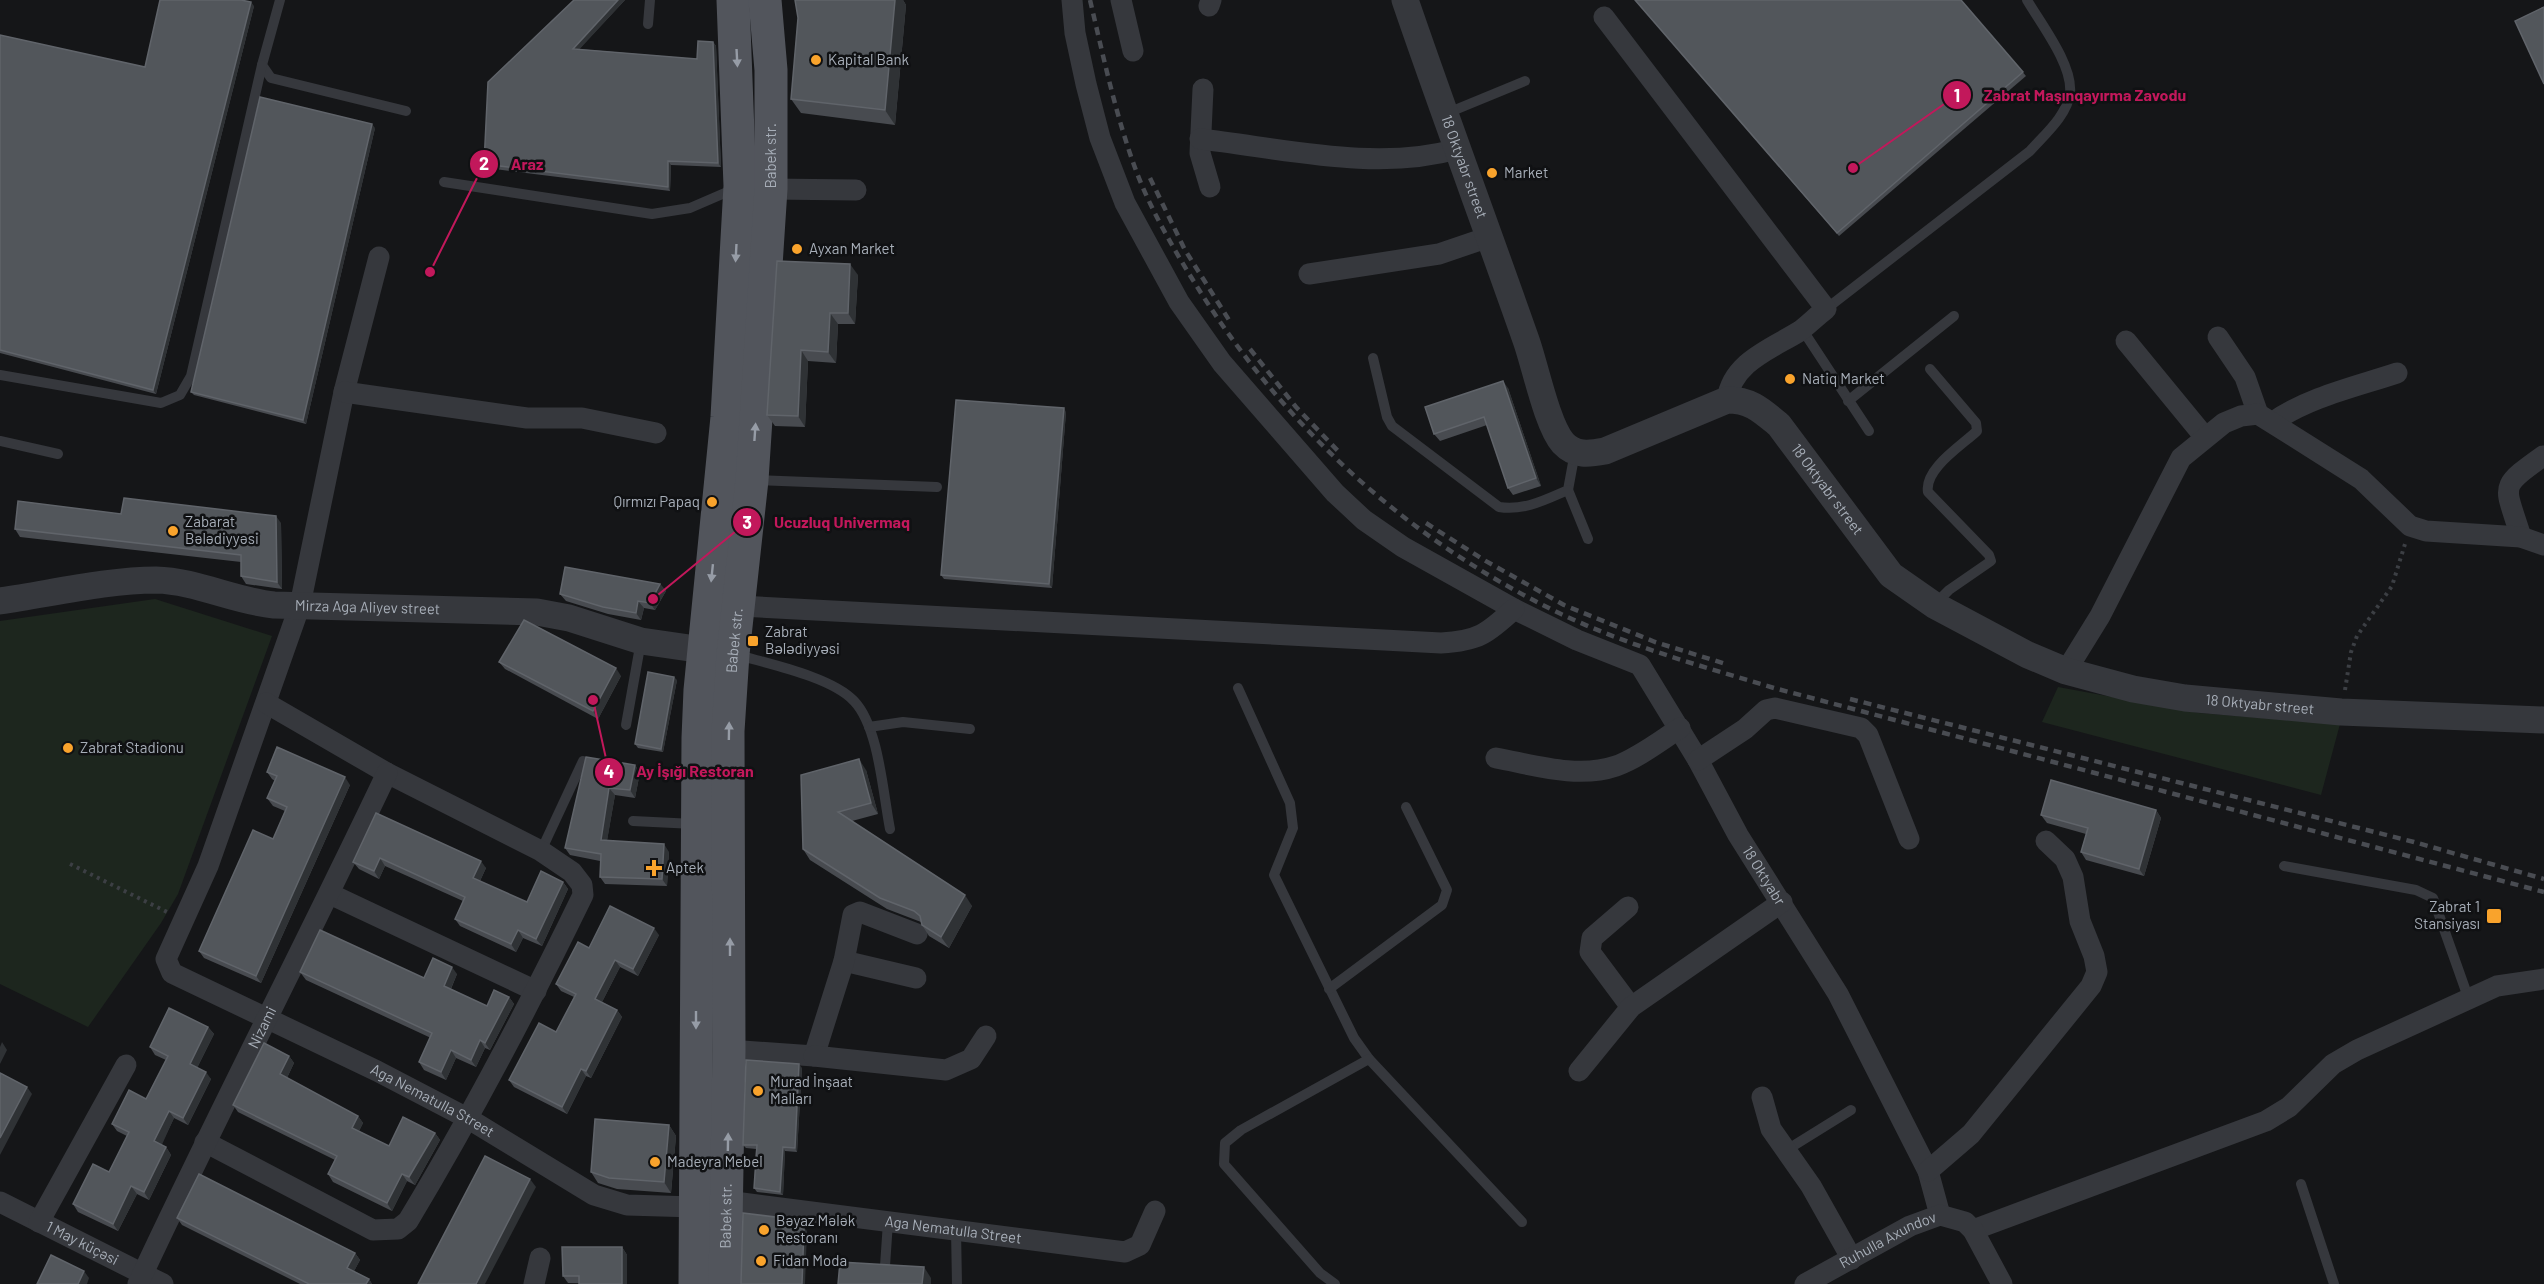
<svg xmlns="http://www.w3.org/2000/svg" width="2544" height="1284" font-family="Barlow,sans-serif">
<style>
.green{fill:#1d261e}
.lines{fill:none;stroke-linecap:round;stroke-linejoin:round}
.path{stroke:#3c3f44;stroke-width:4;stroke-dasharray:3 4.5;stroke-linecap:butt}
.service{stroke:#36383d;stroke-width:10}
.minor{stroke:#36383d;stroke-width:21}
.tertiary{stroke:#36383d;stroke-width:27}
.primary{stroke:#52555c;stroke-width:33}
.rail{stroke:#494c52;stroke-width:4.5;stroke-dasharray:8 6;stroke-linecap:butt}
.wall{fill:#484b50}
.shaded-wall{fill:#2f3235}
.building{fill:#52565b;stroke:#60646a;stroke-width:1.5}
.oneway{fill:#969ca6}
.poi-dot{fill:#f9a32c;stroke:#101113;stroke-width:2}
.labels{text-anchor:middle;stroke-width:5;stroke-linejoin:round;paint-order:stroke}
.poi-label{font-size:15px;fill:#a7aeb8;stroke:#101113;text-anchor:start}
.street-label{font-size:15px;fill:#a7aeb8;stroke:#101113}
.leader{fill:none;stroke:#c2185b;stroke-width:2}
.callout-dot{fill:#c2185b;stroke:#101113;stroke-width:2}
.mark-label{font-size:18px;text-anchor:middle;font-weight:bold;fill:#fff}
.callout-label{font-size:16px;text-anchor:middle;font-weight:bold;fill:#c2185b;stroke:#101113;stroke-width:5;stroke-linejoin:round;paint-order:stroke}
</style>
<rect width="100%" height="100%" fill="#151618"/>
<g class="green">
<path d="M155,599L272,636L178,894L161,923L88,1027L0,984V621Z"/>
<path d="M2058,687L2199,713L2340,724L2321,795L2042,722Z"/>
</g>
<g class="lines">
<g class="path">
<path d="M2345,690L2351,652L2357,636L2392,586L2405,544"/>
<path d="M70,864L167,912"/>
</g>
<g class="service">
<path d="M280,0L262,65L271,78L406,111"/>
<path d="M648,24L650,0"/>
<path d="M1445,114L1525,81"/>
<path d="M444,182L652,214L690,208L734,189"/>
<path d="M1826,309L2030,151C2044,135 2067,116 2070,93C2073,65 2041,24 2027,0"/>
<path d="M1802,329L1869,431"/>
<path d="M1373,358L1387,417L1392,426L1499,507C1524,511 1545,500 1568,490L1575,452"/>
<path d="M1930,369L1976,423L1977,431C1961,446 1924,469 1928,492L1989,555L1991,561L1949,590L1934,605"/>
<path d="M0,375L161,403L180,395L191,376L262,65"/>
<path d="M1848,401L1954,316"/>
<path d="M0,441L58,454"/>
<path d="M755,480L937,487"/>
<path d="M1568,490L1588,539"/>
<path d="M738,655C769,664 832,677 854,701C879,727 883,794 890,829"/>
<path d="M1238,688L1290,803L1293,828L1274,875L1354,1038L1369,1059L1522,1222"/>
<path d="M626,725L641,641"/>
<path d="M869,727L903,722L970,729"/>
<path d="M633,821L694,824"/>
<path d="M541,851L583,761"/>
<path d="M2284,866L2416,890L2433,898L2468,997"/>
<path d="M1329,989L1442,905L1447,890L1406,807"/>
<path d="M1785,1151L1851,1110"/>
<path d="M2301,1184L2334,1284"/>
<path d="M956,1230L957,1284"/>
<path d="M885,1266L888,1222"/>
<path d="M1335,1284L1320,1273L1224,1164L1225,1143L1241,1130L1369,1059"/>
</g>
<g class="minor">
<path id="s1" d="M1072,0L1075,33L1086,84L1100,138L1125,203L1179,302L1222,363L1335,493L1364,520L1403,547L1514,609L1577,640L1640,665L1698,760L1738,835L1838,994L1928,1171L1940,1215"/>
<path d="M1121,0L1133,51"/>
<path d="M1209,6L1211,0"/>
<path d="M1604,17L1826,309C1817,316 1809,324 1800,331C1771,349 1732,362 1727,400"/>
<path d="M1203,89L1200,153L1210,187"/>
<path d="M1200,139C1281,148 1377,172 1457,149"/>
<path d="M771,189L856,190"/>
<path id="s2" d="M379,257L344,392L300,605L208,866L166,959L172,973L377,1071L469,1119L594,1195L627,1205L695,1207"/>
<path d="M1309,274L1439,254L1489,237"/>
<path d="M2218,337L2245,377L2258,414"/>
<path d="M2126,341L2204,436"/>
<path d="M344,392L527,418H582L656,433"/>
<path d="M2273,422C2309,397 2355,387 2397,373"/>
<path d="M2521,537C2505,484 2497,489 2543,456"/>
<path d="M740,606L1441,643C1478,641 1487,634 1514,609"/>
<path d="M2066,671L2100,616L2181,458L2224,423L2241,416L2258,414L2361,479L2410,526L2426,531L2521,537L2544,545"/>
<path d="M1496,758C1534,765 1578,779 1616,766C1638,758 1660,741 1680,728"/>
<path d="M1698,760L1745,729L1766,710L1775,708L1861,728L1868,735L1909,839"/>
<path d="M330,894L536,991"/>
<path d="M1628,907L1592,938L1590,952L1631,1007"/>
<path d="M844,961L916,978"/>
<path d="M729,1050L814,1056L844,961L853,915L860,912L917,934"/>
<path d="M814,1056L946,1070L971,1059L986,1036"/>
<path d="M1579,1071L1631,1007L1782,902"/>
<path d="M1762,1097L1771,1129L1811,1186L1852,1259"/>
<path d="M205,1142L373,1230L398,1229L408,1221C472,1115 529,1006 583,895L582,885L572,872L541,851L387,773L266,703"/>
<path d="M1928,1171L1971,1134L2091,986L2097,972L2094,956L2080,921L2073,877L2065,859L2046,841"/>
<path id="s3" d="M727,1201L1125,1252L1140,1245L1155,1211"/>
<path id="s4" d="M0,1202L163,1284"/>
<path d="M39,1222L126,1065"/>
<path d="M1973,1230L2266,1121L2289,1107L2333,1064L2357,1050L2497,986L2544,979"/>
<path id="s5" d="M138,1284C218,1112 306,944 387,773"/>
<path d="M534,1284L540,1258"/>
<path id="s6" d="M1805,1284L1910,1226L1940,1215L1965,1222L1973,1230L2002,1284"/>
</g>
<g class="tertiary">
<path id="s7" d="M1405,0C1444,114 1486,226 1526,340C1535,365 1547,425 1563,443C1575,456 1589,454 1605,451L1727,400C1751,400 1761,410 1779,425L1891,575L1934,605L2028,655L2066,671L2133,689L2185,698L2341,712L2544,720"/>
<path id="s8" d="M0,601C49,594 108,580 156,580C196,581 234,601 274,605L537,612L569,618L641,641L724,653"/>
</g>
<g class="primary">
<path d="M695,1284L698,738L700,690L727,417L740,186L733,0"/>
<path id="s9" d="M725,1284L729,1050L728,731L733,654L752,480L771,189V70L765,0"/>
</g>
<g class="rail">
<path d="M1090,0C1103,55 1115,112 1134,165C1150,210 1176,253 1201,293C1290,433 1410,541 1559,613C1628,646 1701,666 1774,688L2544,892"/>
<path d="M1150,178L1185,250L1229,320"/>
<path d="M1250,349L1296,407L1338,451"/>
<path d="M1426,523L1484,560L1564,605L1655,642L1726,664"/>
<path d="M1850,699L2414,842L2544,879"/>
</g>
</g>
<g class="wall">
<path d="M574,0H625L579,49L697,59L713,42L716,46L721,167L671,165L670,191L487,168L484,164Z"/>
<path d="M795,0H903L906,5L895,125L801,113L791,99L798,18Z"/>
<path d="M1635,0H1961L2026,76L1839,236Z"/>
<path d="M254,6L156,394L0,353V35L145,67Z"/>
<path d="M375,128L306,424L194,395L191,392Z"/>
<path d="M777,261L858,275L855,324H838L836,363L808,361L805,427L775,426L767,415Z"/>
<path d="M1508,388L1541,486L1513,495L1508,488L1487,425L1440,441L1434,434Z"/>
<path d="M1066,412L1052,588L944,579L941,575Z"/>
<path d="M121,514L281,523L282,589L246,584L241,576V562L20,537L15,529Z"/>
<path d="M660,584L666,591L655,610L644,608L641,620L608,614L566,601L560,594Z"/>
<path d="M499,662L621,676L598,719L505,669Z"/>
<path d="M677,680L663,752L638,748L635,744Z"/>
<path d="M586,757L640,772L635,798L615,795L607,840L669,852L667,886L605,884L600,877V861L570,855L565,848Z"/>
<path d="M866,770L878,814L852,821L972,906L949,948L929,936L922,925L921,922L887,909L810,860L803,849Z"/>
<path d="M267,772L350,785L261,983L204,958L199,951L273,839L285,811L273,806L267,798L275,781L272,779Z"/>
<path d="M2156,810L2161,818L2144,876L2086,860L2081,852L2086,834L2047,823L2041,815Z"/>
<path d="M376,813L486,868L480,881L527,902L563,882L568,889L542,946L523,938L516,952L460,926L455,919L463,901L385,866L379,879L359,869L353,862Z"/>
<path d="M659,935L638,976L620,967L602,1002L617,1010L622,1017L591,1078L586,1076L567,1114L514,1087L509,1080L556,1032L574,997L561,991L556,984L589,948Z"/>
<path d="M300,972L424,978L457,974L451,989L487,1006L509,997L514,1004L490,1050L485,1048L476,1067L456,1058L446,1080L424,1070L419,1062L431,1038L306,980Z"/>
<path d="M208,1027L214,1034L197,1068L211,1079L188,1125L174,1118L161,1145L166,1147L171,1155L149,1200L137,1194L118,1231L78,1212L73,1204L109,1172L127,1136L117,1131L112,1124L146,1099L166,1060L155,1055L150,1047Z"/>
<path d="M289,1056L294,1063L287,1078L358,1116L363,1123L359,1131L389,1146L435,1133L440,1140L415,1185L407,1181L392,1211L333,1182L328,1174L335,1160L238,1112L233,1105Z"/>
<path d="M802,1068L797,1152L785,1151L783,1195L757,1192L754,1188L756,1149L746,1148L743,1145Z"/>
<path d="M669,1125L676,1136L671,1193L617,1189L598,1183L591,1172Z"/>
<path d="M177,1218L355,1253L360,1260L354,1271L369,1279L372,1284H300L182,1225Z"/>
<path d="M622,1247L627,1255V1284L568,1283L563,1276Z"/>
</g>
<g class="shaded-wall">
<path d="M618,0H625L576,53L573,49Z"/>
<path d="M895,0H903L906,5L895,125L885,110Z"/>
<path d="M251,2L254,6L156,394L153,390Z"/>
<path d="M713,42L716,46L721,167L718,163Z"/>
<path d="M372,124L375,128L306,424L303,420Z"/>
<path d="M668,161L671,165L670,191L668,187Z"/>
<path d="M850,264L858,275L855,324L848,313Z"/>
<path d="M830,313L838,324L836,363L828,352Z"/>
<path d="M801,350L808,361L805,427L798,416Z"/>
<path d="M1503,381L1508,388L1541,486L1536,478Z"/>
<path d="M1064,408L1066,412L1052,588L1049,584Z"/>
<path d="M276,516L281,523L282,589L277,582Z"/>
<path d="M660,584L666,591L655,610L650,603Z"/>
<path d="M638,601L644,608L641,620L636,613Z"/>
<path d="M616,668L621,676L598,719L593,711Z"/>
<path d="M674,677L677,680L663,752L661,749Z"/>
<path d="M859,759L866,770L878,814L871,803Z"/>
<path d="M635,765L640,772L635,798L630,790Z"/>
<path d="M345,777L350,785L261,983L256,976Z"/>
<path d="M609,788L615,795L606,847L601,840Z"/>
<path d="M2156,810L2161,818L2144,876L2139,869Z"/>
<path d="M664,844L669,852L667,886L662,879Z"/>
<path d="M380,858L385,866L379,879L374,871Z"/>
<path d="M481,861L486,868L478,885L473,878Z"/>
<path d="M563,882L568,889L542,946L536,939Z"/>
<path d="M965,895L972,906L949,948L941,937Z"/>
<path d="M654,928L659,935L638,976L633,969Z"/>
<path d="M518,930L523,938L516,952L511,944Z"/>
<path d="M615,960L620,967L600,1006L595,999Z"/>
<path d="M452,967L457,974L449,993L444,986Z"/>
<path d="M509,997L514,1004L490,1050L485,1043Z"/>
<path d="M617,1010L622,1017L591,1078L586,1071Z"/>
<path d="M208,1027L214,1034L195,1072L190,1064Z"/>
<path d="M480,1040L485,1048L476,1067L471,1060Z"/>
<path d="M2,1042L7,1050L0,1064V1047Z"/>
<path d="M451,1050L456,1058L446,1080L441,1072Z"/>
<path d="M289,1056L294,1063L285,1082L280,1074Z"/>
<path d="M799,1064L802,1068L797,1152L795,1148Z"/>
<path d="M581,1069L586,1076L567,1114L562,1107Z"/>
<path d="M206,1072L211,1079L188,1125L183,1118Z"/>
<path d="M27,1087L32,1094L0,1155V1138Z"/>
<path d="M169,1111L174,1118L160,1149L154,1141Z"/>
<path d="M358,1116L363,1123L357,1135L352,1128Z"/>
<path d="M669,1125L676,1136L671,1193L664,1182Z"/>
<path d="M435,1133L440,1140L415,1185L409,1177Z"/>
<path d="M166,1147L171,1155L149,1200L144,1192Z"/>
<path d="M783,1147L785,1151L783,1195L780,1192Z"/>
<path d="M402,1174L407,1181L392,1211L387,1203Z"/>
<path d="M530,1179L536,1187L485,1284H476Z"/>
<path d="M131,1186L137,1194L118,1231L113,1224Z"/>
<path d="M783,1218L785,1221V1231L782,1227Z"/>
<path d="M804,1228L807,1231L805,1284H802Z"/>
<path d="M622,1247L627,1255V1284H622Z"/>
<path d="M355,1253L360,1260L352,1275L347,1268Z"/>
<path d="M924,1267L931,1278V1284H922Z"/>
<path d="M84,1271L89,1278L87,1284H78Z"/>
<path d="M369,1279L372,1284H366Z"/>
</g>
<g class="building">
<path d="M160,0H241L251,2L153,390L0,350V35L145,67Z"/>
<path d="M574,0H618L573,49L697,59L698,41L713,42L718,163L668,161V187L484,164L488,82Z"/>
<path d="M795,0H895L885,110L791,99L798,18Z"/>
<path d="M1635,0H1961L2023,72L1837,233Z"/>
<path d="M2544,7V84L2515,21Z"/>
<path d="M260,97L372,124L303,420L191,392Z"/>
<path d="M777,261L850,264L848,313H830L828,352L801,350L798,416L767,415Z"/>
<path d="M1503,381L1536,478L1508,488L1484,417L1434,434L1425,407Z"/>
<path d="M956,400L1064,408L1049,584L941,575Z"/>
<path d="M124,498L276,516L277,582L241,576V555L15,529L18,501L121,514Z"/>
<path d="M565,567L660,584L650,603L638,601L636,613L603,607L560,594Z"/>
<path d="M524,620L616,668L593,711L499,662Z"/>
<path d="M648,672L674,677L661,749L635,744Z"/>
<path d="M277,747L345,777L256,976L199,951L253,830L273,839L287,807L267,798L277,776L267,772Z"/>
<path d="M586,757L635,765L630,790L609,788L601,840L664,844L662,879L600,877L601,854L565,848Z"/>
<path d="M859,759L871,803L838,812L965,895L941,937L922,925L920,916L914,911L880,898L803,849L801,775Z"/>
<path d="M2051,780L2156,810L2139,869L2081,852L2088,828L2041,815Z"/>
<path d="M376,813L481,861L473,878L527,902L541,871L563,882L536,939L518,930L511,944L455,919L465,897L380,858L374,871L353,862Z"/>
<path d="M610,906L654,928L633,969L615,960L595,999L617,1010L586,1071L581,1069L562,1107L509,1080L539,1023L556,1032L576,994L556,984L578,942L589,948Z"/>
<path d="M320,930L424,978L433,958L452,967L444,986L487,1006L494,990L509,997L485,1043L480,1040L471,1060L451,1050L441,1072L419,1062L432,1033L300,972Z"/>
<path d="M169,1008L208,1027L190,1064L206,1072L183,1118L169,1111L154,1141L166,1147L144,1192L131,1186L113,1224L73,1204L93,1164L109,1172L129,1132L112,1124L129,1090L146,1099L168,1056L150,1047Z"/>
<path d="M264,1043L289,1056L280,1074L358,1116L352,1128L389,1146L403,1117L435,1133L409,1177L402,1174L387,1203L328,1174L337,1156L233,1105Z"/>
<path d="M746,1060L799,1064L795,1148L783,1147L780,1192L754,1188L757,1145H743Z"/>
<path d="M0,1073L27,1087L0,1138Z"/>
<path d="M595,1119L669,1125L664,1182L609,1178L591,1172Z"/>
<path d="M485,1156L530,1179L476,1284H418Z"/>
<path d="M199,1174L355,1253L347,1268L369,1279L366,1284H309L177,1218Z"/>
<path d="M743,1213L783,1218L782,1227L804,1228L802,1284H741Z"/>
<path d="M562,1247H622V1284H579V1276H563Z"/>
<path d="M51,1255L84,1271L78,1284H37Z"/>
<path d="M840,1262L924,1267L922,1284H838Z"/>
</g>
<defs><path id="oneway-solid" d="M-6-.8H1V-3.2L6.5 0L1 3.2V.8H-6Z" transform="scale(1.5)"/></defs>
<g class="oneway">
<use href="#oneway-solid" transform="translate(737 58) rotate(87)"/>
<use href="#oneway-solid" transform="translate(736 253) rotate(93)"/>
<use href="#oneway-solid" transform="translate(755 432) rotate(-86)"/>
<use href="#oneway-solid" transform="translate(712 573) rotate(96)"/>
<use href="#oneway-solid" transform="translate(729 731) rotate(-89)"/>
<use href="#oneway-solid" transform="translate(730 947) rotate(-90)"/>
<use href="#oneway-solid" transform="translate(696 1020) rotate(90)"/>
<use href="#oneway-solid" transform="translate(728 1142) rotate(-89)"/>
</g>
<g class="poi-dot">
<circle cx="816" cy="60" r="6"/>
<circle cx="1492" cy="173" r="6"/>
<circle cx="797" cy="249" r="6"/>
<circle cx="1790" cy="379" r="6"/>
<circle cx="712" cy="502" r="6"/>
<circle cx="173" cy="531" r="6"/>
<rect x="747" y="635" width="12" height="12" rx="3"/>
<circle cx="68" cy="748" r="6"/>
<path d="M651 859h6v6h6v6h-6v6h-6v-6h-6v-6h6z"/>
<rect x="2486" y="908" width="16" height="16" rx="3"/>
<circle cx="758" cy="1091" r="6"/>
<circle cx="655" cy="1162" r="6"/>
<circle cx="764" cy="1230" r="6"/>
<circle cx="761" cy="1261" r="6"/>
</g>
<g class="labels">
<g class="poi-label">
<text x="828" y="65">Kapital Bank</text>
<text x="1504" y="178">Market</text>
<text x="809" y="254">Ayxan Market</text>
<text x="1802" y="384">Natiq Market</text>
<text x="700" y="507" text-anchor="end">Qırmızı Papaq</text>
<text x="185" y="527">Zabarat<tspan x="185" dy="17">Bələdiyyəsi</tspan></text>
<text x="765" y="637">Zabrat<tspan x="765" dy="17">Bәlәdiyyәsi</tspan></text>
<text x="80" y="753">Zabrat Stadionu</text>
<text x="666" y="873">Aptek</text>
<text x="2480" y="912" text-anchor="end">Zabrat 1<tspan x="2480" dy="17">Stansiyası</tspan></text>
<text x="770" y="1087">Murad İnşaat<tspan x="770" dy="17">Malları</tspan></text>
<text x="667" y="1167">Madeyra Mebel</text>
<text x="776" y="1226">Bəyaz Mələk<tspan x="776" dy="17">Restoranı</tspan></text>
<text x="773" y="1266">Fidan Moda</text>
</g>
<g class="street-label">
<text dy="5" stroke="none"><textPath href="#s9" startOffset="1130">Babek str.</textPath></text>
<text dy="5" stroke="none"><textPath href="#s7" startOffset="177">18 Oktyabr street</textPath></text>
<text dy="5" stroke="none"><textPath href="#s7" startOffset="788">18 Oktyabr street</textPath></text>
<text dy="5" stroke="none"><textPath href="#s8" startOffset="372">Mirza Aga Aliyev street</textPath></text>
<text dy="5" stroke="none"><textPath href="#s9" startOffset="644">Babek str.</textPath></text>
<text dy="5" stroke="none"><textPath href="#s7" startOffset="1292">18 Oktyabr street</textPath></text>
<text dy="5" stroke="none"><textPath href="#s1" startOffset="1167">18 Oktyabr</textPath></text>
<text dy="5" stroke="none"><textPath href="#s5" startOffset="285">Nizami</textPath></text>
<text dy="5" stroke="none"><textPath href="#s2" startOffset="1041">Aga Nematulla Street</textPath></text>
<text dy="5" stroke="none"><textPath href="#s9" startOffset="68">Babek str.</textPath></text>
<text dy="5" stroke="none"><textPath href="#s3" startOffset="228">Aga Nematulla Street</textPath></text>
<text dy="5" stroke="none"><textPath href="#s6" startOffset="94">Ruhulla Axundov</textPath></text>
<text dy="5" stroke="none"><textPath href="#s4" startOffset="92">1 May küçəsi</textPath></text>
</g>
</g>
<path class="leader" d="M1853 168L1957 95M430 272L484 164M653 599L747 522M593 700L609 772"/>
<g class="callout-dot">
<circle cx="1853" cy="168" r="6"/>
<circle cx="430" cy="272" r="6"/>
<circle cx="653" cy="599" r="6"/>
<circle cx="593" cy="700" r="6"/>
<circle cx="1957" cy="95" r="15"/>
<circle cx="484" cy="164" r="15"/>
<circle cx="747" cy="522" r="15"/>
<circle cx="609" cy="772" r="15"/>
</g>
<g class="mark-label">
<text x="1957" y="102">1</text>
<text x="484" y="170">2</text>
<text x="747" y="529">3</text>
<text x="609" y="778">4</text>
</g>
<g class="callout-label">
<text x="2085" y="101">Zabrat Maşınqayırma Zavodu</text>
<text x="527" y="170">Araz</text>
<text x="842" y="528">Ucuzluq Univermaq</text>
<text x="695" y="777">Ay İşığı Restoran</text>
</g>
</svg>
